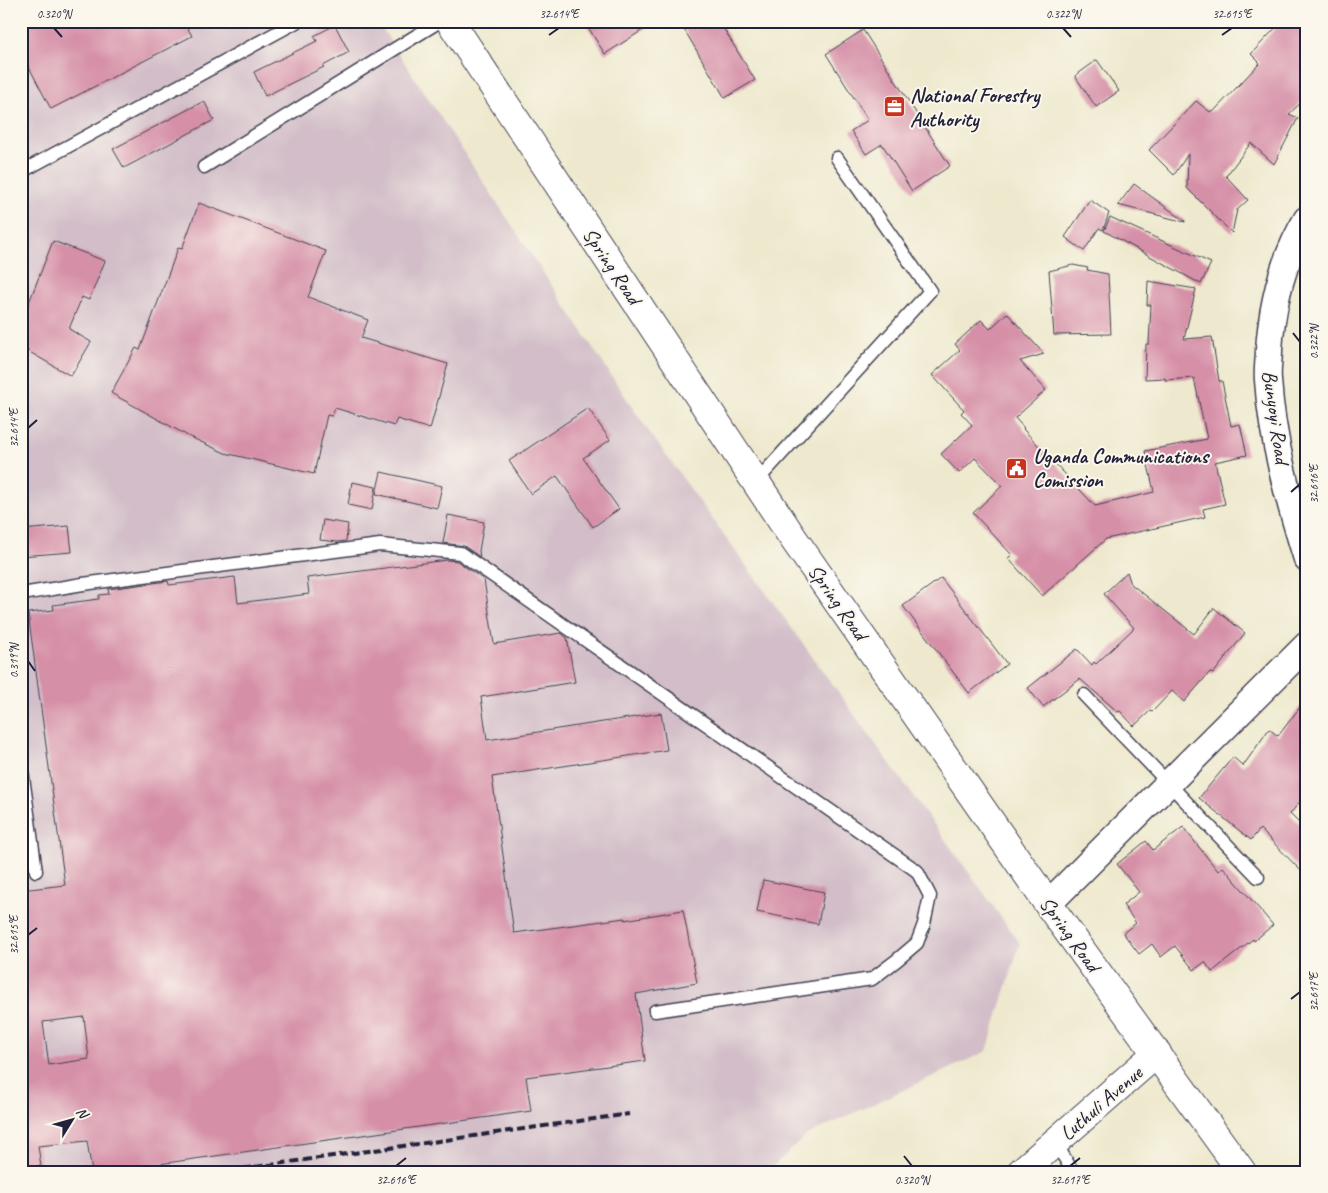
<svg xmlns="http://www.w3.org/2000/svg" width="1328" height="1193" font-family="Caveat,sans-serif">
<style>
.industrial{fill:#d2bdc8}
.building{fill:#d58fa7;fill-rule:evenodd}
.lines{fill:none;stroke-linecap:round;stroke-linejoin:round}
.service-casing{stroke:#414051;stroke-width:15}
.minor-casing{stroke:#414051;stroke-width:29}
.tertiary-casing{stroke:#414051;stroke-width:30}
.secondary-casing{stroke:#414051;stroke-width:30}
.service{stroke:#fff;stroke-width:12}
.minor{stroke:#fff;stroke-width:26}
.tertiary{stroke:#fff;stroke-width:28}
.secondary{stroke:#fff;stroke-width:28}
.rail{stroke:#22223b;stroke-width:4;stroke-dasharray:8 4;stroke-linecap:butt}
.ticks{fill:none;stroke:#22223b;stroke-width:2}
.labels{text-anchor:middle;stroke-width:4;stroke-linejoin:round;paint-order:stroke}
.poi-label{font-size:21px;font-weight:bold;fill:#22223b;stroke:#fbf7ec;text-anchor:start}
.street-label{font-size:21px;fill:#22223b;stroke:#fbf7ec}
.neatline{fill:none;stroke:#22223b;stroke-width:2}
.ticks-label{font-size:12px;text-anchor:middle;fill:#22223b}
</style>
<rect width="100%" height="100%" fill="#fbf7ec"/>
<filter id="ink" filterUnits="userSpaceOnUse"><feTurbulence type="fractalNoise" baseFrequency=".02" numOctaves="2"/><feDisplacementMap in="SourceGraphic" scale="10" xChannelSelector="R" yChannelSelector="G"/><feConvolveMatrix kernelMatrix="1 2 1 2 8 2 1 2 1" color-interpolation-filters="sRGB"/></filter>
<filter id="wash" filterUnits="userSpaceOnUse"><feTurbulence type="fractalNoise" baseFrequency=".0096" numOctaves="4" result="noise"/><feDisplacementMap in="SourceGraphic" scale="20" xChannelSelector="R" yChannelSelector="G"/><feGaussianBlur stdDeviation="1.12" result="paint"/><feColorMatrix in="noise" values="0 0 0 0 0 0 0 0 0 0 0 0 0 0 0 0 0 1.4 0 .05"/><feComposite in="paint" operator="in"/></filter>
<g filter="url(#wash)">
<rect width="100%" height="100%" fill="#eee9ce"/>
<path class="industrial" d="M21,21H377L642,422L1020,943L987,1051L807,1135L767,1172H21Z"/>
<g id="blocks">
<g class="building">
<path d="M21,21H184L192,36L51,109L21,52Z"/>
<path d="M584,21H657L605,54Z"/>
<path d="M679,21H719L755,80L725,98Z"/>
<path d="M1282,21H1307V97L1289,114L1298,118L1274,164L1251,143L1226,176L1248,200L1237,210L1232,233L1187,188L1188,154L1174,175L1149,150L1196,101L1210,112L1212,110L1214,111L1260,63L1251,54Z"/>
<path d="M335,25L349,52L323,66L324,67L265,96L254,72L317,41L314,36Z"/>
<path d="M863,30L950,166L912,191L882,144L866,154L851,131L868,120L826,54Z"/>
<path d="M1097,60L1119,91L1096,107L1075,76Z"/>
<path d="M204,101L214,120L124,168L113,149Z"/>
<path d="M1134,184L1185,221V222L1118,205Z"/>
<path d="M1090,200L1109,213L1103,230L1099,228L1084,251L1065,237Z"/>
<path d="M199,203L326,251L308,297L368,320L361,338L448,364L430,429L397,419L394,426L335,408L332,416L327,415L314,474L225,453L188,436L111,393L136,348L140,350L178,248L182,249Z"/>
<path d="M1110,217L1211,263L1201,284L1104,231Z"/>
<path d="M53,241L105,261L89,300L82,297L69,329L91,342L71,376L21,347V301L28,305Z"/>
<path d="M1073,265L1088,268L1087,270L1108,274L1111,334L1054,335L1049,271Z"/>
<path d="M1148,281L1196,289L1184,339L1212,337L1219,381H1222L1231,426L1240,424L1247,455L1215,462L1225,504L1203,509L1205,517L1106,539L1042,596L1008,558L1012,555L973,513L1002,486L975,458L959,473L941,454L972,425L961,413L964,410L932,375L960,350L955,344L981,320L990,329L1007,313L1044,354L1020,361L1046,390L1015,418L1024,428L1023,429L1095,506L1154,492L1145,451L1207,439L1194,378L1165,380V378L1145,379L1146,344H1149L1151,305H1147Z"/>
<path d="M588,408L610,440L583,458L619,509L593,527L557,476L531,494L509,461Z"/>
<path d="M381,472L442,486L437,508L376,494Z"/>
<path d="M352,482L376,487L372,510L348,505Z"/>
<path d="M448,515L484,522L479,551L480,557L464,546L443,543Z"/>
<path d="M323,520L348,524L346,541L338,542L320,540Z"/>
<path d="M69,526L72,552L21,556V530Z"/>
<path d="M447,560L457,561L484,580L494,644L561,633L567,638L575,682L481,697L487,740L661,713L667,750L492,777L514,933L625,918V920L683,910L697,983L636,994L645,1061L526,1077L531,1111L103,1172H92L87,1141L38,1146L41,1166L21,1169V890L65,885L28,613L54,610L53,605L99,599V595L109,594L108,589L168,581L169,585L235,577L238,603L309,594L307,578ZM84,1017L89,1059L49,1065L43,1022Z"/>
<path d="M1127,572L1131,584L1194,634L1214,608L1245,633L1213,674L1210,672L1184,702L1172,691L1152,712L1150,711L1134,726L1120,711L1118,712L1080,679L1043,707L1028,688L1077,649L1092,665L1094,662L1096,664L1134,628L1104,594Z"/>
<path d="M941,578L1007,664L969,693L903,606Z"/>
<path d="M1307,698V793L1290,814L1307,831V877L1260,829L1251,840L1199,798L1233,757L1243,766L1269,729L1278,736Z"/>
<path d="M1183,827L1218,871L1223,867L1273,925L1254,941L1253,939L1212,972L1205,962L1194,970L1175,946L1161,957L1152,944L1139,954L1123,933L1136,923L1123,905L1139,892L1117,864L1146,841L1153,850Z"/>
<path d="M763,880L824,892L818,924L757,912Z"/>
</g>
</g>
</g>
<g filter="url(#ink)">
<use href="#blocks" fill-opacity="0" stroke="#414051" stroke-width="1"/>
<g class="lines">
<defs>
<g id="service">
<path d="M204,167L440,21"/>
<path d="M21,172L298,21"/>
<path d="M756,482L930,291L837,158"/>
<path d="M21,596L28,593L83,584L380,545L460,553L917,871L930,896L924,924L917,943L897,960L872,979L655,1011"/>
<path d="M1084,695L1258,877"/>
<path d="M21,763L36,871"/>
<path d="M1055,1142L1073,1172"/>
</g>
<g id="minor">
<path d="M1307,219C1283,259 1272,303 1269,350C1269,359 1267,370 1268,380C1272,441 1289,501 1307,559"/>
<path d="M1048,904L1307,645"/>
</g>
<path id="tertiary" d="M1021,1172L1157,1053"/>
<path id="secondary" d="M450,21L793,538L1048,904L1242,1172"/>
</defs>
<use href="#service" class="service-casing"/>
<use href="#minor" class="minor-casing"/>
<use href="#tertiary" class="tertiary-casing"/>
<use href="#secondary" class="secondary-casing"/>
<use href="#service" class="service"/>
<use href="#minor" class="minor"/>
<use href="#tertiary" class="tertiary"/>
<use href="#secondary" class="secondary"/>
<path class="rail" d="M220,1172L629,1114"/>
</g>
</g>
<path class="ticks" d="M54,28L62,37M1063,28L1071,37M549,35L559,28M1222,35L1232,28M1293,333L1300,342M28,428L37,420M1291,492L1300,484M28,661L35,671M28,935L37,928M1291,999L1300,992M904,1156L912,1166M396,1166L406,1158M1070,1166L1080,1158"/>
<defs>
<symbol id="office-square" viewBox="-11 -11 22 22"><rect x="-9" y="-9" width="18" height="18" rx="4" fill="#c8321e" stroke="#fbf7ec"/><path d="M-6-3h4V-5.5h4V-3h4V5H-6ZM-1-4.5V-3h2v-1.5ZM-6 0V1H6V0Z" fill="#fff"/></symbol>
<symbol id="civic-square" viewBox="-11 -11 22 22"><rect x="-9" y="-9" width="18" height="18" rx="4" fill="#c8321e" stroke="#fbf7ec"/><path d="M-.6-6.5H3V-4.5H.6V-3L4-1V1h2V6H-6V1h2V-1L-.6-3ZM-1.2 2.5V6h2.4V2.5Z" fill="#fff"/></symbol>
</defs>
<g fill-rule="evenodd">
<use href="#office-square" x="882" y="94" width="25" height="25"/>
<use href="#civic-square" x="1004" y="456" width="25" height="25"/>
</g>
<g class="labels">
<g class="poi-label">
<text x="910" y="102">National Forestry<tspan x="910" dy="24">Authority</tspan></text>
<text x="1033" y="463">Uganda Communications<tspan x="1033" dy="24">Comission</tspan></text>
</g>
<g class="street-label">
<text transform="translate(612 266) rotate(56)" y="7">Spring Road</text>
<text transform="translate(1276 417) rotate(82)" y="7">Bunyoyi Road</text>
<text transform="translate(838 602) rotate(55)" y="7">Spring Road</text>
<text transform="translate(1070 934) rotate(54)" y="7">Spring Road</text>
<text transform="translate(1101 1103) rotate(-41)" y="7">Luthuli Avenue</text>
</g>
</g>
<rect width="1328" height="1193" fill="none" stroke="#fbf7ec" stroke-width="55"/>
<g transform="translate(72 1120) rotate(53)" stroke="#fbf7ec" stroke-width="4" paint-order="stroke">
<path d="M0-4L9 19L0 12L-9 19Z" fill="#22223b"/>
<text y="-8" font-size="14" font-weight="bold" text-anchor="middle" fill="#22223b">N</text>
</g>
<rect x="28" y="28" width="1272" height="1138" class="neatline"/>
<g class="ticks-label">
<text x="54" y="18">0.320°N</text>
<text x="559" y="18">32.614°E</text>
<text x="1063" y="18">0.322°N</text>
<text x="1232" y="18">32.615°E</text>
<text transform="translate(1314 342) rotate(-90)" y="4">0.322°N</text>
<text transform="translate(14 428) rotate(-90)" y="4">32.614°E</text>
<text transform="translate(1314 484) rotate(-90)" y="4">32.616°E</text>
<text transform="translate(14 661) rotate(-90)" y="4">0.319°N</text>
<text transform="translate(14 935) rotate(-90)" y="4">32.615°E</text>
<text transform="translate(1314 992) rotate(-90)" y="4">32.617°E</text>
<text x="396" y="1184">32.616°E</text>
<text x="912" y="1184">0.320°N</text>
<text x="1070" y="1184">32.617°E</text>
</g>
</svg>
